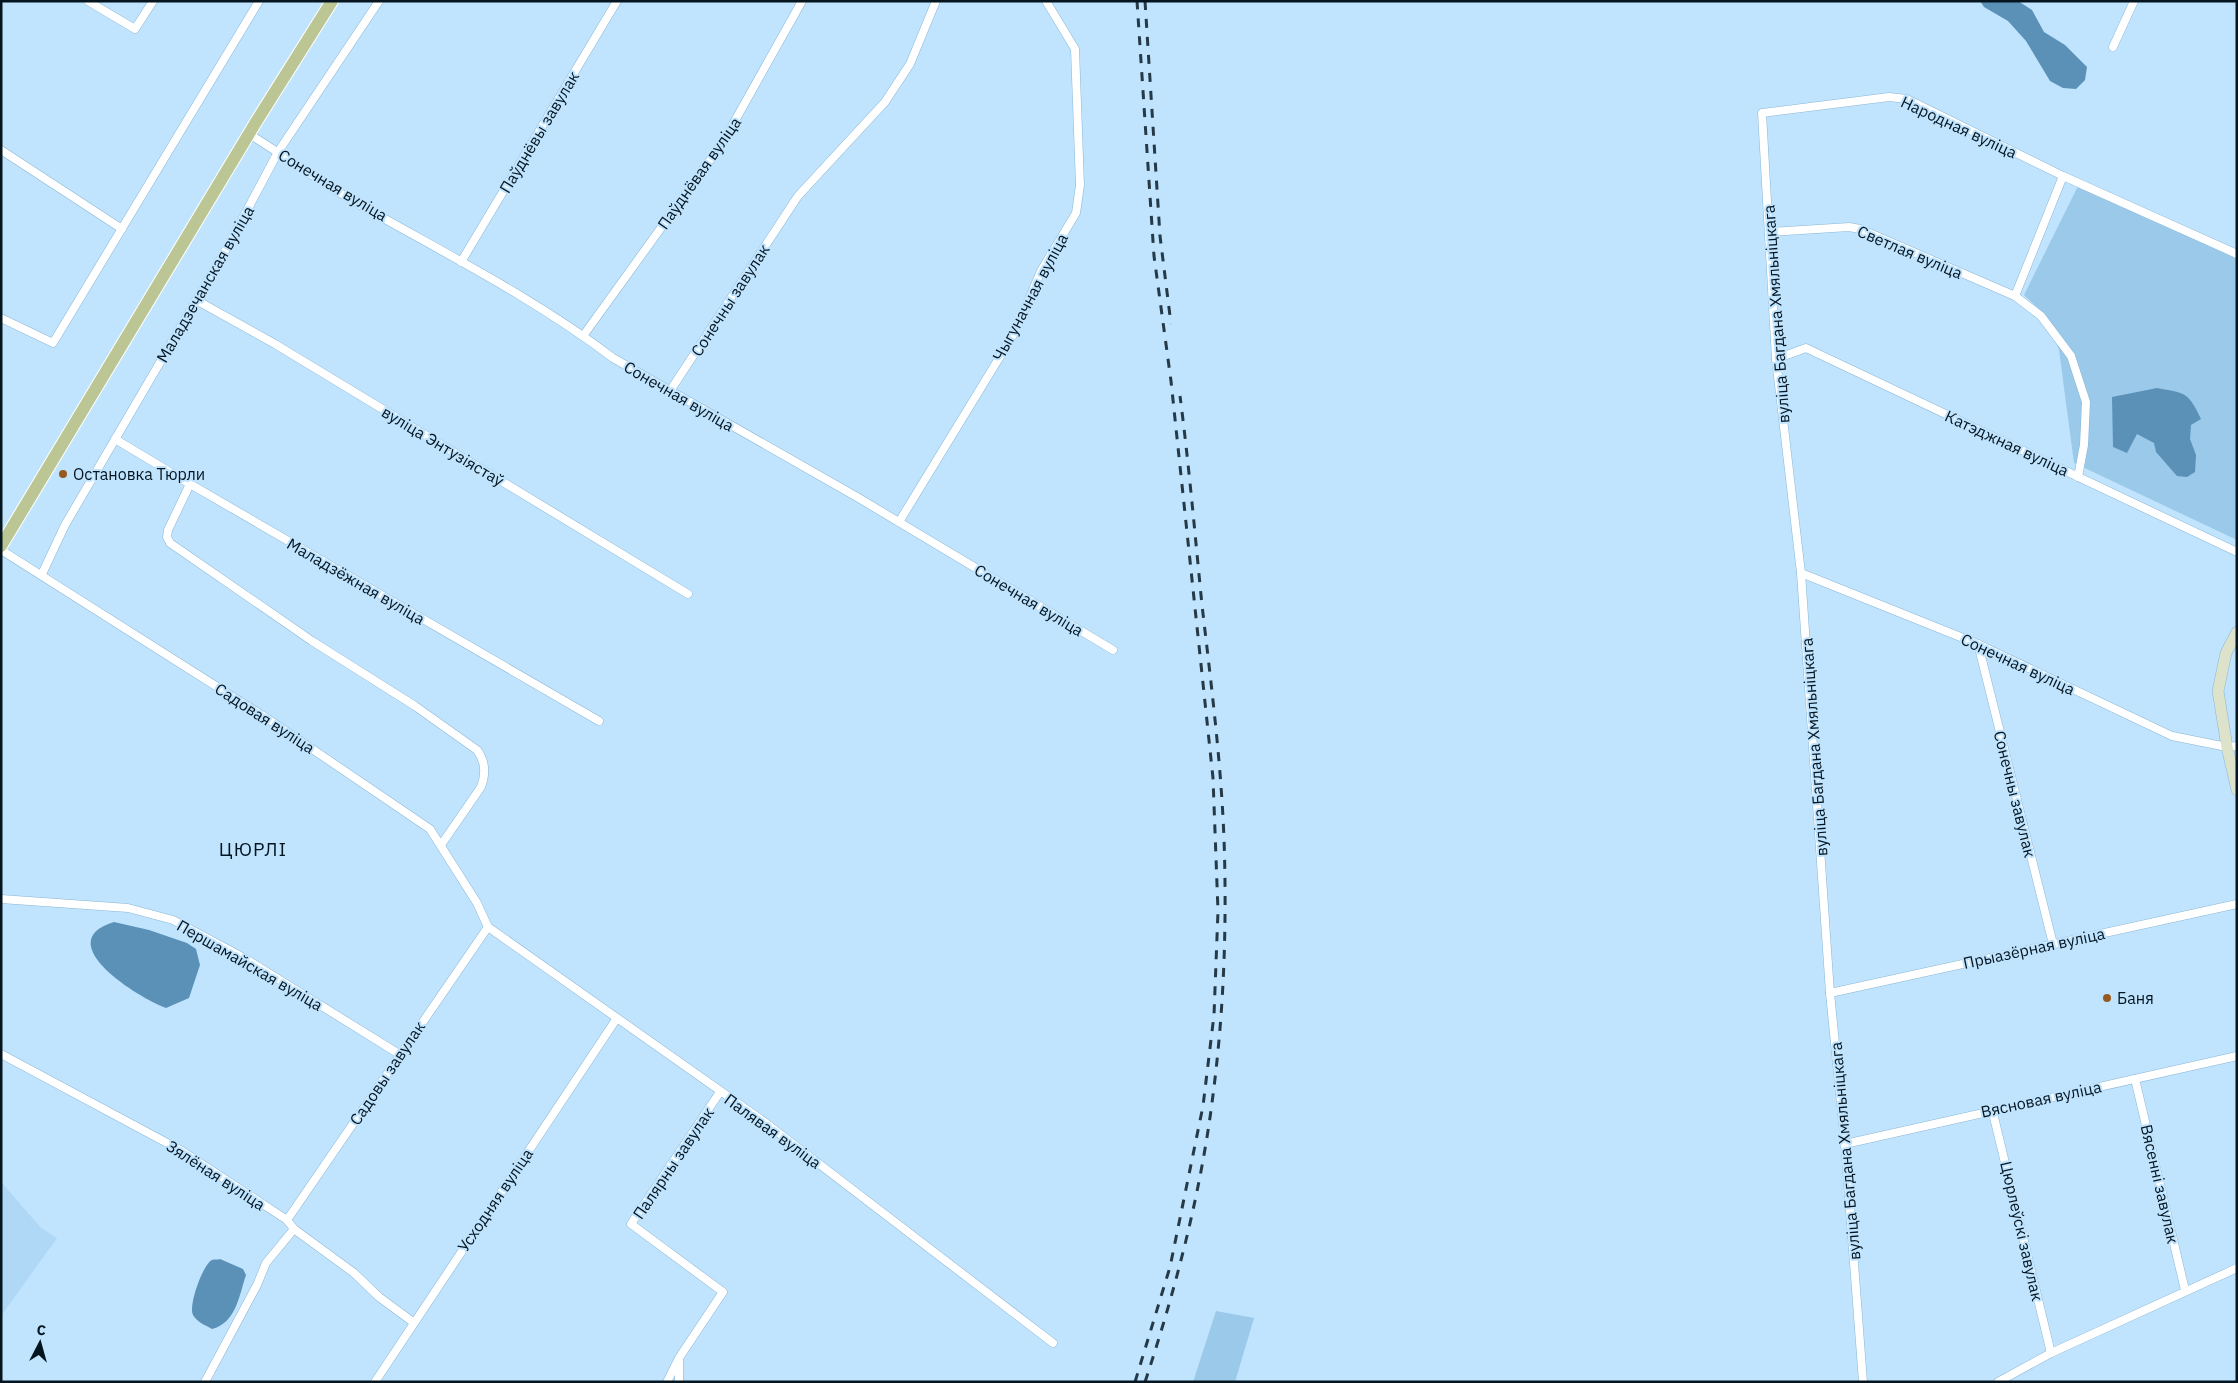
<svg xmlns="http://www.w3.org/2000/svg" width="2238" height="1383" font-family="'IBM Plex Sans',sans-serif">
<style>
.built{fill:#afd7f6}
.green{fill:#9ac9ea}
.water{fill:#5b91b7}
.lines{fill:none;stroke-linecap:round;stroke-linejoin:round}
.street-casing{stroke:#8ab6d5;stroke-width:9}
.secondary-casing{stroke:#8ab6d5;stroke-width:12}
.primary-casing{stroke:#fff;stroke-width:14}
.street{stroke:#fff;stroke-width:8}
.secondary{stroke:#dde2ca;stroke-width:11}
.primary{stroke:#bbc694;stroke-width:12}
.rail{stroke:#253947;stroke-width:3;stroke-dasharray:9 9;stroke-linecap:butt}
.poi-dot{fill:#975a1e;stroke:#c0e4fe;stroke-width:2}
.labels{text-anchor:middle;stroke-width:4;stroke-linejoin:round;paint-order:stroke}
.street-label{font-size:16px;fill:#041520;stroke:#c0e4fe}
.poi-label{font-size:16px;fill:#041520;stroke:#c0e4fe;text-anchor:start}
.quarter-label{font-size:19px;letter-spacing:1px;fill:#041520;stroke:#c0e4fe}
</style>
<rect width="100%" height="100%" fill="#c0e4fe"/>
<path class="built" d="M1,1182L41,1228L57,1238L1,1316Z"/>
<g class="green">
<path d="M2078,186L2237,259V540L2074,463L2059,350L2044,314L2024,295Z"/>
<path d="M1216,1311L1254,1318L1235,1382H1193Z"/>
</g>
<g class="water">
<path d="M1980,1H2018L2032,10L2044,32L2065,45L2087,67L2085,80L2076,89L2063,88L2050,81L2026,41L2008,21L1984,7Z"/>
<path d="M2157,388C2186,393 2188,392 2201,419L2191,425L2190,439L2196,455L2195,472L2187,477L2177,476L2156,452L2154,443L2137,434L2127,453L2113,447L2112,397Z"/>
<path d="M114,922L149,930L187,943L196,949L200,965L189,998L166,1008C140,999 48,942 114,922Z"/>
<path d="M220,1259L243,1269L246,1275C239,1296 236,1323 212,1329C205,1325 197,1322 193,1315C188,1306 203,1264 212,1260C215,1259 218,1260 220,1259Z"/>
</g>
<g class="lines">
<defs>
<g id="street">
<path d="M88,1L135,29L153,1"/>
<path d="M2113,47L2134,1"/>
<path d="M249,134C285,156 319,181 355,202C442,252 533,297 613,358L857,497L1113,650"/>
<path d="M1,150L122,229"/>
<path d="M1770,232L1849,227L1860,229L2015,296L2041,316L2071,356L2086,402L2084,445L2078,477"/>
<path d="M461,262L617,1"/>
<path d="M2015,296L2063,176"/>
<path d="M196,300L275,344L688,594"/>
<path d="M1,318L53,343L259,1"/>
<path d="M583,336L723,142L802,1"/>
<path d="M1776,359L1806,348L2237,552"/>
<path d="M670,391L798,196L885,102L910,64L936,1"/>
<path d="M115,439L190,484L599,721"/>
<path d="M190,484L168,530L167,537L170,543L312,641L415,706L477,750C486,762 486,774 481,787L441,845"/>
<path d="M899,522L1015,332L1041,271L1076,213L1080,185L1075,49L1046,1"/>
<path d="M1,550L268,719L430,829L477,903L488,927L763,1121L1053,1343"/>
<path d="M1801,573L1978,644L2172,736L2227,747L2237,746"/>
<path d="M42,574L65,525L228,246L278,152L379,1"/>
<path d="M1978,644L2053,944"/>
<path d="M1,899L128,908L173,920L246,959L399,1054"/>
<path d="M1830,993L2237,904"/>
<path d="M1,1054L182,1151L287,1220L294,1229L354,1273L379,1297L413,1322"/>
<path d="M2135,1079L2185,1290"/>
<path d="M1992,1109L2051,1353"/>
<path d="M1845,1144L2237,1056"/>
<path d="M287,1220L488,927"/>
<path d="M205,1382L257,1285L266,1263L294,1229"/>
<path d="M375,1382L617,1018"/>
<path d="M667,1382L679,1358L723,1292L631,1224L720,1092"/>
<path d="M679,1382V1361"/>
<path d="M1863,1382L1845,1144L1830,993L1801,573L1776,359L1762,113L1889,97L1907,99L2063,176L2237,254"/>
<path d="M1998,1382L2051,1353L2237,1268"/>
</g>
<path id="secondary" d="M2237,632L2226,653L2218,691L2227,747L2237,790"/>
<path id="primary" d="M1,546L256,122L332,1"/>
</defs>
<use href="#street" class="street-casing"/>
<use href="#secondary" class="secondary-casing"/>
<use href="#primary" class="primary-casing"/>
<use href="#street" class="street"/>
<use href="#secondary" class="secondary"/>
<use href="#primary" class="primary"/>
<g class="rail">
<path d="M1145,1L1160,236L1171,324"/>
<path d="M1135,1382L1170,1267L1203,1106L1214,1015L1218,911L1213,778L1171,381L1154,256L1137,1"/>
<path d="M1145,1382C1176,1288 1201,1192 1213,1095C1224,1010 1227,924 1224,839C1221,761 1211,683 1202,605C1195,535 1189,465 1180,396"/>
</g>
</g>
<g class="poi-dot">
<circle cx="63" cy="474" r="5"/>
<circle cx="2107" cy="998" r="5"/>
</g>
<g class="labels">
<g class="street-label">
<text transform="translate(1959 127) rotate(25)" y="6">Народная вуліца</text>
<text transform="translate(539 132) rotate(-59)" y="6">Паўднёвы завулак</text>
<text transform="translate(699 173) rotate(-55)" y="6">Паўднёвая вуліца</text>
<text transform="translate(333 185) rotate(31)" y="6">Сонечная вуліца</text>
<text transform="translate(1910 252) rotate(23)" y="6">Светлая вуліца</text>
<text transform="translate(205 284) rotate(-60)" y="6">Маладзечанская вуліца</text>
<text transform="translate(1030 297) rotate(-62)" y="6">Чыгуначная вуліца</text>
<text transform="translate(730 300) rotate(-57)" y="6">Сонечны завулак</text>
<text transform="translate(1776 314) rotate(-94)" y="6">вуліца Багдана Хмяльніцкага</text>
<text transform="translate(679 396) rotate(30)" y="6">Сонечная вуліца</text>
<text transform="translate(2007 443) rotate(25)" y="6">Катэджная вуліца</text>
<text transform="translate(443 446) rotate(31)" y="6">вуліца Энтузіястаў</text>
<text transform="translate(356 581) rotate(30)" y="6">Маладзёжная вуліца</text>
<text transform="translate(1029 600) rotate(31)" y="6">Сонечная вуліца</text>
<text transform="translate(2018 664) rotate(25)" y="6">Сонечная вуліца</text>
<text transform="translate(265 718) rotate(33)" y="6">Садовая вуліца</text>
<text transform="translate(1814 747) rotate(-94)" y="6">вуліца Багдана Хмяльніцкага</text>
<text transform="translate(2015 794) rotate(76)" y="6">Сонечны завулак</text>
<text transform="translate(2034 948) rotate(-12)" y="6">Прыазёрная вуліца</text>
<text transform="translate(250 965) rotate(30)" y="6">Першамайская вуліца</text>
<text transform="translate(387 1073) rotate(-56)" y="6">Садовы завулак</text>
<text transform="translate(2041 1099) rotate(-12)" y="6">Вясновая вуліца</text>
<text transform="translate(773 1131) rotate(36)" y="6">Палявая вуліца</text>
<text transform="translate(1845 1151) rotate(-95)" y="6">вуліца Багдана Хмяльніцкага</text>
<text transform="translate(673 1163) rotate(-56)" y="6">Палярны завулак</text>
<text transform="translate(216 1175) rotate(33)" y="6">Зялёная вуліца</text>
<text transform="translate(2160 1184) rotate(77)" y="6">Вясенні завулак</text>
<text transform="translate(495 1200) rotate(-56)" y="6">Усходняя вуліца</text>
<text transform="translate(2022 1231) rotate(77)" y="6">Цюрлеўскі завулак</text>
</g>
<g class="poi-label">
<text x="73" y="480">Остановка Тюрли</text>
<text x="2117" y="1004">Баня</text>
</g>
<g class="quarter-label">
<text x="253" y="856">ЦЮРЛІ</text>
</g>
</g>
<rect width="2238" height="1383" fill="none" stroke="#041520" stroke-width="5"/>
<g transform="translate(40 1343) rotate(6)" stroke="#c0e4fe" stroke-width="4" paint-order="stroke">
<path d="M0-4L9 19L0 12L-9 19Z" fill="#041520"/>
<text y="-8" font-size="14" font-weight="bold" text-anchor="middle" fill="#041520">С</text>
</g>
</svg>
